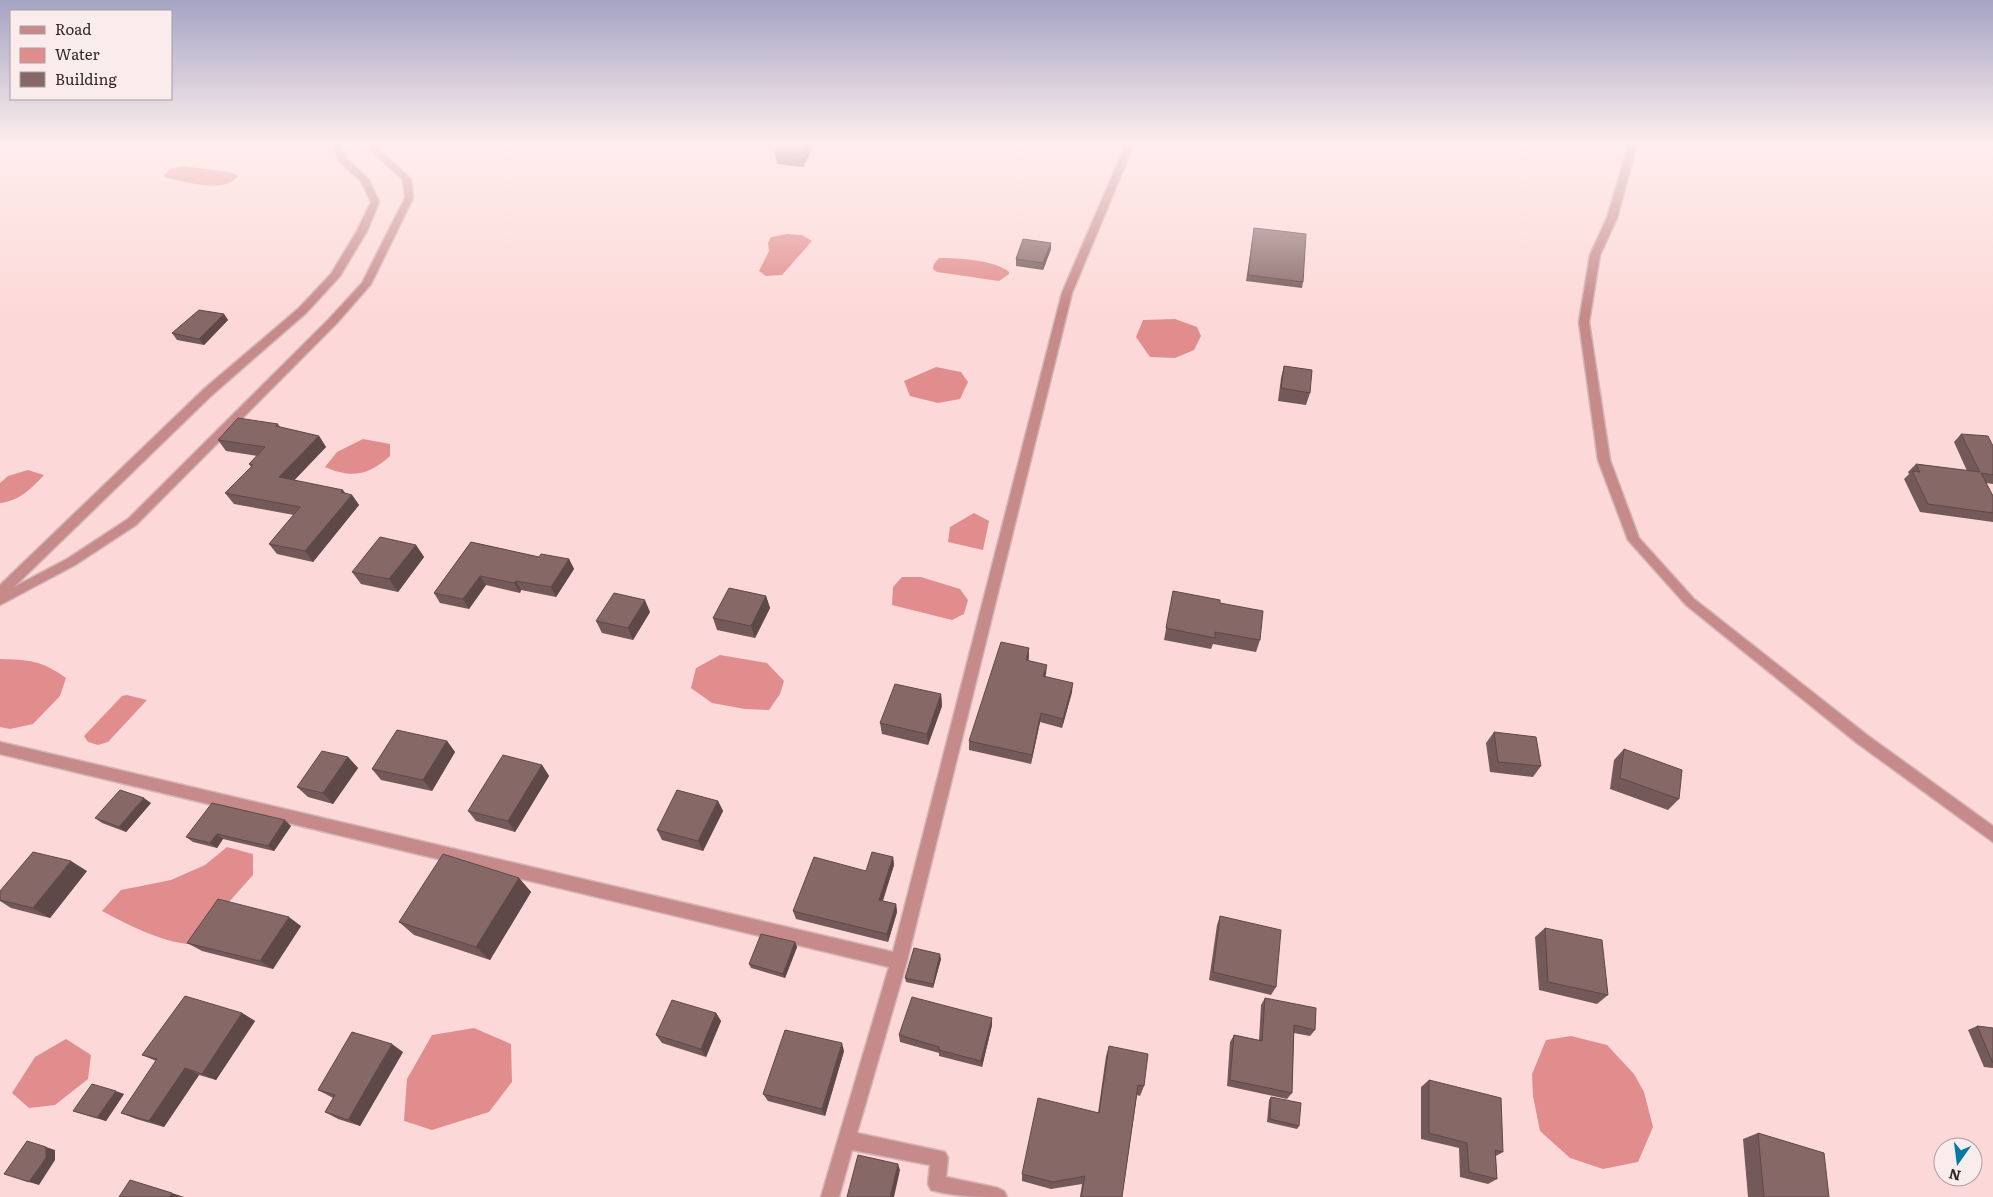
<svg xmlns="http://www.w3.org/2000/svg" width="1993" height="1197" font-family="Literata,serif">
<style>
.water{fill:#e28d8d}
.lines{fill:none;stroke-linecap:round;stroke-linejoin:round}
.minor-casing{stroke:#d4b5b5;stroke-width:3}
.minor{fill:#c68a8a;fill-rule:evenodd}
.wall{fill:#735959}
.shaded-wall{fill:#5e4948}
.building{fill:#866867;stroke:#5e4948}
</style>
<rect width="100%" height="100%" fill="#fcd9d8"/>
<g class="water">
<path d="M181,166L230,172L238,176C223,195 186,181 165,178L164,175L170,169Z"/>
<path d="M787,234L802,235L812,241L782,275L766,276L759,271L769,251L768,243L771,237Z"/>
<path d="M939,258C958,258 995,260 1009,272V274L999,281L937,272L933,269L934,264Z"/>
<path d="M1175,319L1197,327L1201,336L1194,350L1175,358L1150,357L1136,337L1143,320Z"/>
<path d="M936,367L961,372L968,382L960,399L938,403L910,396L904,381Z"/>
<path d="M363,439L390,444V456C369,475 352,479 325,467L337,452Z"/>
<path d="M28,470L44,475C31,489 19,501 0,503V483L8,476Z"/>
<path d="M974,513L989,521L983,550L948,542L950,527Z"/>
<path d="M902,577H921L960,589L968,600L964,614L952,620L892,605L893,587Z"/>
<path d="M720,655L767,663L784,681L780,694L769,710L745,709L712,703L691,688L696,668Z"/>
<path d="M0,659C29,660 41,660 66,678L60,696L33,724L10,729L0,727Z"/>
<path d="M127,695L147,700L108,742L98,745L88,742L84,736L122,696Z"/>
<path d="M227,847L253,854V875L219,913L198,945C165,944 130,926 102,911L121,890L171,880L205,865Z"/>
<path d="M474,1028L511,1044L512,1082L489,1112L432,1130L404,1121L407,1079L432,1035Z"/>
<path d="M1571,1036L1607,1045L1634,1074L1644,1092L1653,1127L1638,1162L1603,1169L1570,1158L1540,1131L1533,1096L1532,1074L1546,1040Z"/>
<path d="M66,1039L91,1055L88,1079L55,1105L29,1108L12,1093L35,1057Z"/>
</g>
<g class="lines">
<defs>
<g id="minor">
<path d="M332,144H340L347,159L369,180L379,202L367,231L340,276L306,313L212,395L14,587L67,559L128,519L329,319L362,283L405,198L403,180L369,149L372,144H380L378,149L411,179L413,198L371,284L337,323L136,525L75,565L0,605V585L204,389L298,309L331,274L357,231L371,202L361,181L340,162Z"/>
<path d="M1126,144H1134L1072,293L907,961L857,1133L945,1152L948,1158L946,1177L998,1188L1004,1191L1007,1197C982,1197 955,1197 931,1190L928,1184L930,1165L852,1150L839,1197H821L889,967L0,754V742L893,952L1062,293Z"/>
<path d="M1629,144H1637L1617,218L1600,255L1589,322L1610,460L1639,538L1694,599L1867,735L1993,826V842L1857,743L1686,605L1628,540L1598,460L1579,322L1590,255L1607,218Z"/>
</g>
</defs>
<use href="#minor" class="minor-casing"/>
<use href="#minor" class="minor"/>
</g>
<g class="wall">
<path d="M780,144H815L803,167L777,164L775,152Z"/>
<path d="M1254,228L1303,282L1302,288L1246,281Z"/>
<path d="M1051,243V249L1043,270L1016,266V259Z"/>
<path d="M224,314L228,320L204,345L177,340L172,333Z"/>
<path d="M1284,366L1310,393L1306,405L1278,401L1281,378Z"/>
<path d="M278,424L280,427L319,436L326,447L294,480L352,495L359,505L313,562L277,554L269,544L294,515L234,504L225,493L251,467L249,464L258,456L226,451L218,440Z"/>
<path d="M1961,434L1993,446V484L1986,483L1993,496V522L1920,512L1904,479L1909,474L1908,472L1916,464L1967,471L1954,442Z"/>
<path d="M471,542L539,557L569,559L574,569L556,597L521,590L520,593L486,585L469,609L440,603L434,593Z"/>
<path d="M416,545L424,557L398,592L361,584L352,572Z"/>
<path d="M1173,591L1220,603L1260,640L1256,652L1213,644L1211,649L1164,640Z"/>
<path d="M766,596L770,608L755,638L717,630L713,618Z"/>
<path d="M650,612L633,640L602,633L596,621Z"/>
<path d="M1029,657L1028,661L1046,674L1045,676L1072,692L1062,728L1040,722L1031,764L969,750V741Z"/>
<path d="M941,694L942,706L928,745L882,734L880,723Z"/>
<path d="M1494,732L1541,766L1533,777L1490,772L1486,743Z"/>
<path d="M447,741L455,752L432,791L381,780L372,769Z"/>
<path d="M1624,749L1679,799L1668,810L1610,789L1614,760Z"/>
<path d="M348,757L358,768L333,804L308,797L297,787Z"/>
<path d="M542,765L549,776L515,832L476,821L468,811Z"/>
<path d="M718,801L723,811L703,851L662,840L657,830Z"/>
<path d="M151,803L126,832L102,823L95,818Z"/>
<path d="M291,826L274,851L223,839L217,848L193,842L186,837Z"/>
<path d="M893,857L894,865L883,901L896,904L897,912L888,942L796,919L793,911L866,871Z"/>
<path d="M87,871L50,918L11,908L0,901V891Z"/>
<path d="M519,878L531,892L490,960L414,935L399,922Z"/>
<path d="M1220,916L1276,987L1271,995L1209,980L1217,925Z"/>
<path d="M301,926L273,969L202,951L187,943Z"/>
<path d="M1545,928L1608,995L1597,1004L1539,990L1535,937Z"/>
<path d="M795,942L797,947L785,978L751,968L749,964Z"/>
<path d="M941,959L933,988L906,982L905,978Z"/>
<path d="M1265,998L1315,1030L1310,1036L1294,1033L1292,1093L1287,1099L1227,1086L1230,1042L1234,1035L1259,1040L1261,1005Z"/>
<path d="M242,1013L255,1021L216,1080L199,1075L164,1127L136,1119L121,1113L156,1061L142,1055Z"/>
<path d="M716,1013L721,1021L706,1057L662,1043L656,1035Z"/>
<path d="M992,1018V1025L982,1067L939,1056V1053L900,1042L899,1035Z"/>
<path d="M1977,1026L1993,1028V1068L1984,1067L1968,1030Z"/>
<path d="M1109,1046L1144,1086L1140,1096L1137,1095L1122,1197H1080L1082,1184L1051,1189L1022,1181V1174L1098,1113L1106,1056Z"/>
<path d="M844,1051L825,1116L768,1101L763,1094Z"/>
<path d="M403,1052L360,1126L338,1119L325,1112L333,1098L318,1090Z"/>
<path d="M1429,1080L1503,1152L1496,1156L1497,1179L1488,1184L1460,1177L1459,1148L1421,1139V1087Z"/>
<path d="M124,1094L106,1121L73,1111Z"/>
<path d="M1271,1097L1299,1126L1297,1129L1267,1122L1269,1100Z"/>
<path d="M1758,1133L1829,1197H1748L1743,1139Z"/>
</g>
<g class="shaded-wall">
<path d="M807,144H815L803,167L801,154Z"/>
<path d="M1051,243V249L1043,270V263Z"/>
<path d="M224,314L228,320L204,345L199,339Z"/>
<path d="M319,436L326,447L287,488L279,477Z"/>
<path d="M343,490L349,498L352,495L359,505L313,562L305,551Z"/>
<path d="M416,545L424,557L398,592L389,579Z"/>
<path d="M569,559L574,569L556,597L551,587Z"/>
<path d="M480,576L486,585L469,609L463,599Z"/>
<path d="M516,581L521,590L520,593L514,583Z"/>
<path d="M766,596L770,608L755,638L751,626Z"/>
<path d="M645,600L650,612L633,640L628,628Z"/>
<path d="M1029,648V657L1026,670V660Z"/>
<path d="M1047,665L1046,674L1043,685V676Z"/>
<path d="M1073,683L1072,692L1062,728L1063,719Z"/>
<path d="M941,694L942,706L928,745L927,734Z"/>
<path d="M1041,713L1040,722L1031,764L1032,755Z"/>
<path d="M447,741L455,752L432,791L423,780Z"/>
<path d="M348,757L358,768L333,804L323,793Z"/>
<path d="M542,765L549,776L515,832L508,821Z"/>
<path d="M144,798L151,803L126,832L119,827Z"/>
<path d="M718,801L723,811L703,851L698,841Z"/>
<path d="M285,820L291,826L274,851L268,846Z"/>
<path d="M217,834L223,839L217,848L210,843Z"/>
<path d="M893,857L894,865L880,908L879,900Z"/>
<path d="M71,861L87,871L50,918L33,908Z"/>
<path d="M519,878L531,892L490,960L476,947Z"/>
<path d="M896,904L897,912L888,942L887,934Z"/>
<path d="M289,917L301,926L273,969L260,961Z"/>
<path d="M795,942L797,947L785,978L783,974Z"/>
<path d="M940,954L941,959L933,988V984Z"/>
<path d="M242,1013L255,1021L216,1080L202,1074Z"/>
<path d="M716,1013L721,1021L706,1057L701,1049Z"/>
<path d="M992,1018V1025L982,1067L981,1061Z"/>
<path d="M842,1043L844,1051L825,1116L822,1109Z"/>
<path d="M392,1044L403,1052L360,1126L348,1120Z"/>
<path d="M185,1068L199,1075L164,1127L149,1121Z"/>
<path d="M116,1091L124,1094L106,1121L97,1118Z"/>
<path d="M46,1147L55,1150V1160L39,1185L29,1182Z"/>
<path d="M898,1164L900,1170L894,1197H890Z"/>
<path d="M172,1193L184,1197H169Z"/>
</g>
<g class="building">
<path d="M780,144H807L801,154L775,152Z"/>
<path d="M1254,228L1306,234L1303,282L1248,275Z"/>
<path d="M1023,239L1051,243L1043,263L1016,259Z"/>
<path d="M199,310L224,314L199,339L172,333Z"/>
<path d="M1284,366L1312,370L1310,393L1281,388Z"/>
<path d="M238,418L278,424L276,426L319,436L279,477L343,490L341,492L352,495L305,551L269,544L300,507L225,493L253,465L249,464L265,447L218,440Z"/>
<path d="M1961,434L1988,436L1993,446V475L1981,473L1993,496V513L1928,504L1912,471L1920,472L1916,464L1980,472Z"/>
<path d="M380,537L416,545L389,579L352,572Z"/>
<path d="M471,542L539,557L541,554L569,559L551,587L516,581L514,583L480,576L463,599L434,593Z"/>
<path d="M729,588L766,596L751,626L713,618Z"/>
<path d="M1173,591L1220,600V603L1263,611L1260,640L1215,632V638L1166,628Z"/>
<path d="M614,593L645,600L628,628L596,621Z"/>
<path d="M1001,642L1029,648L1026,660L1047,665L1043,676L1073,683L1063,719L1041,713L1032,755L969,741Z"/>
<path d="M895,684L941,694L927,734L880,723Z"/>
<path d="M397,730L447,741L423,780L372,769Z"/>
<path d="M1494,732L1536,737L1541,766L1498,762Z"/>
<path d="M1624,749L1682,770L1679,799L1620,778Z"/>
<path d="M322,751L348,757L323,793L297,787Z"/>
<path d="M503,755L542,765L508,821L468,811Z"/>
<path d="M120,790L144,798L119,827L95,818Z"/>
<path d="M677,790L718,801L698,841L657,830Z"/>
<path d="M212,803L285,820L268,846L217,834L210,843L186,837Z"/>
<path d="M33,852L71,861L33,908L0,900V891Z"/>
<path d="M872,852L893,857L879,900L896,904L887,934L793,911L814,857L866,871Z"/>
<path d="M443,854L519,878L476,947L399,922Z"/>
<path d="M218,899L289,917L260,961L187,943Z"/>
<path d="M1220,916L1281,930L1276,987L1213,972Z"/>
<path d="M1545,928L1602,940L1608,995L1548,982Z"/>
<path d="M761,934L795,942L783,974L749,964Z"/>
<path d="M914,948L940,954L933,984L905,978Z"/>
<path d="M185,996L242,1013L202,1074L185,1068L149,1121L121,1113L157,1059L142,1055Z"/>
<path d="M912,997L992,1018L981,1061L939,1050V1047L899,1035Z"/>
<path d="M1265,998L1316,1008L1315,1030L1294,1025L1292,1093L1230,1080L1234,1035L1262,1041Z"/>
<path d="M672,1000L716,1013L701,1049L656,1035Z"/>
<path d="M1977,1026L1993,1028V1063Z"/>
<path d="M785,1030L842,1043L822,1109L763,1094Z"/>
<path d="M352,1032L392,1044L348,1120L325,1112L335,1095L318,1090Z"/>
<path d="M1109,1046L1148,1054L1144,1086L1138,1085L1122,1197H1084L1081,1196L1085,1176L1053,1182L1022,1174L1038,1098L1099,1113Z"/>
<path d="M1429,1080L1501,1098L1503,1152L1495,1150L1497,1179L1469,1172L1467,1143L1429,1133Z"/>
<path d="M92,1084L116,1091L97,1118L73,1111Z"/>
<path d="M1271,1097L1301,1103L1299,1126L1270,1119Z"/>
<path d="M1758,1133L1824,1153L1829,1197H1764Z"/>
<path d="M27,1141L46,1147V1158L29,1182L4,1174Z"/>
<path d="M858,1155L898,1164L890,1197H847Z"/>
<path d="M130,1180L172,1193L169,1197H119Z"/>
</g>
<linearGradient id="sky" x2="0" y2="1"><stop stop-color="#a5a4c4"/><stop offset="0.46" stop-color="#feeeed"/><stop offset="1" stop-color="#feeeed" stop-opacity="0"/></linearGradient>
<rect width="1993" height="311" fill="url(#sky)"/>
<rect x="10" y="10" width="162" height="90" fill="#faecec" stroke="#ab9d9d"/>
<rect x="20" y="26" width="25" height="8" fill="#c68a8a" stroke="#ab9d9d"/>
<text x="55" y="35" font-size="15" fill="#342727">Road</text>
<rect x="20" y="48" width="25" height="15" fill="#e28d8d" stroke="#ab9d9d"/>
<text x="55" y="60" font-size="15" fill="#342727">Water</text>
<rect x="20" y="72" width="25" height="15" fill="#866867" stroke="#ab9d9d"/>
<text x="55" y="85" font-size="15" fill="#342727">Building</text>
<g transform="translate(1958 1162) rotate(194)"><circle r="24" fill="#faecec" stroke="#ab9d9d"/>
<path d="M0-4L9 19L0 12L-9 19Z" fill="#017ba2"/>
<text y="-8" font-size="14" font-weight="bold" text-anchor="middle" fill="#342727">N</text>
</g>
</svg>
